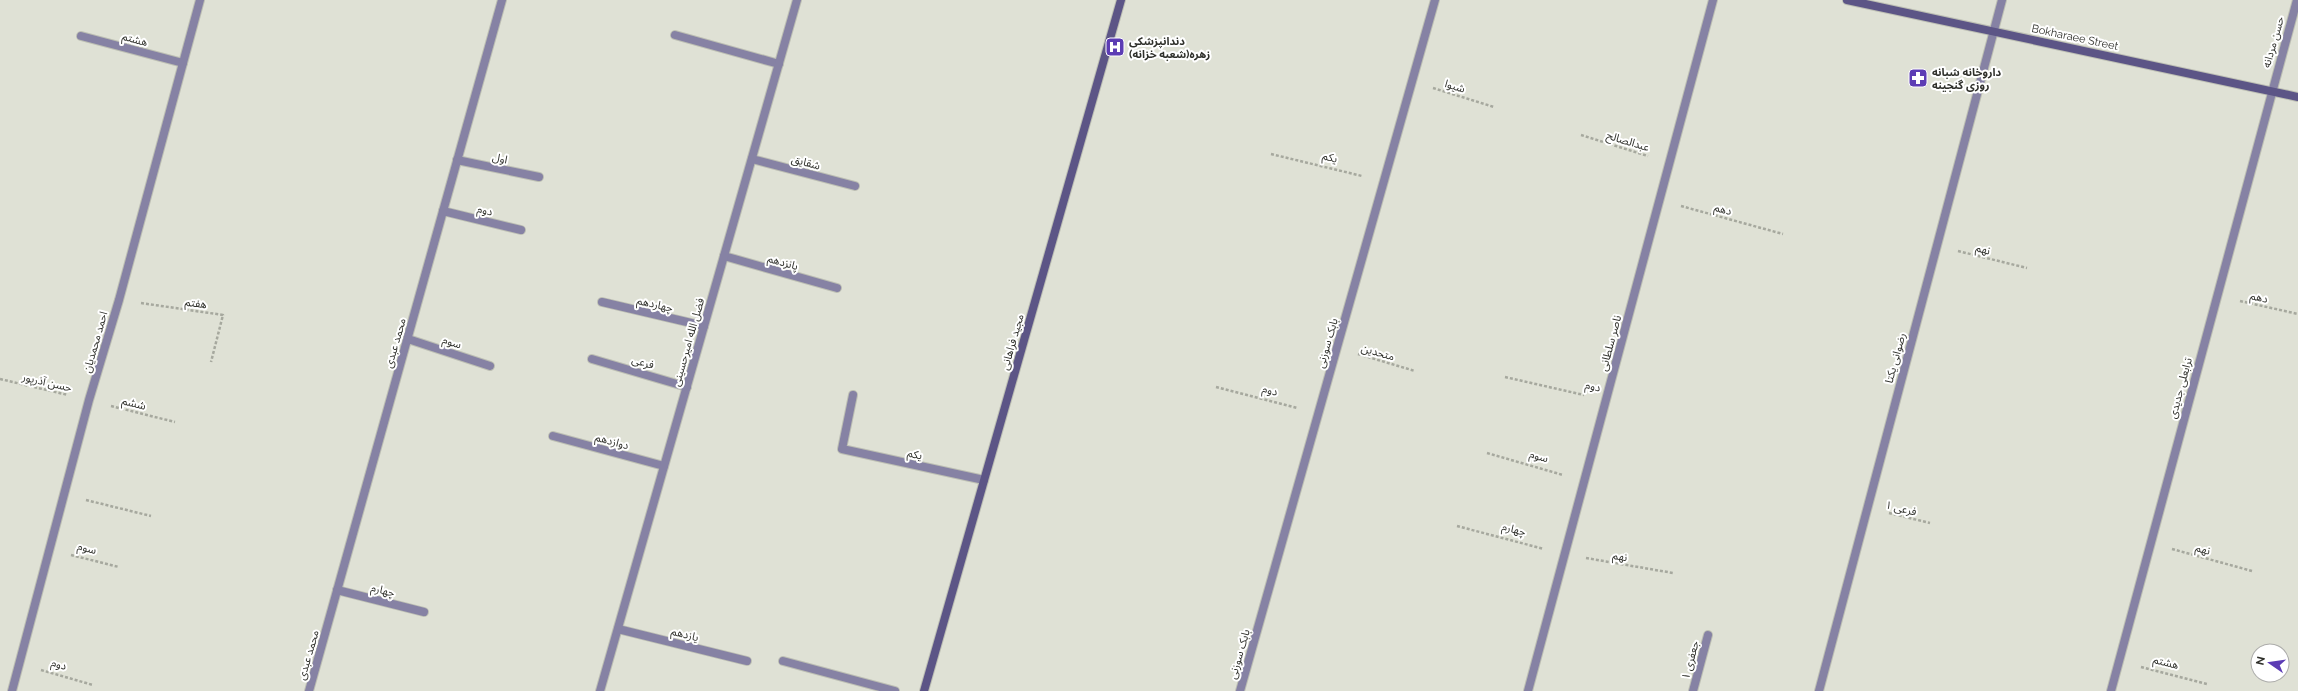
<svg xmlns="http://www.w3.org/2000/svg" width="2298" height="691" font-family="Raleway,'Noto Sans Arabic',sans-serif">
<style>
.lines{fill:none;stroke-linecap:round;stroke-linejoin:round}
.street-casing{stroke:#bcbeb3;stroke-width:10}
.secondary-casing{stroke:#bcbeb3;stroke-width:10}
.path{stroke:#a6a89e;stroke-width:2.5;stroke-dasharray:3 2;stroke-linecap:butt}
.street{stroke:#8682a4;stroke-width:8}
.secondary{stroke:#5c5586;stroke-width:8}
.labels{text-anchor:middle;stroke-width:4;stroke-linejoin:round;paint-order:stroke}
.street-label{font-size:11px;fill:#2f302b;stroke:#fff}
.poi-label{font-size:11px;font-weight:bold;fill:#2f302b;stroke:#fff;text-anchor:start}
</style>
<rect width="100%" height="100%" fill="#dfe1d5"/>
<g class="lines">
<defs>
<g id="street">
<path d="M675,35L779,64"/>
<path d="M81,36L183,63"/>
<path d="M752,159L855,186"/>
<path d="M457,160L539,177"/>
<path d="M443,211L521,230"/>
<path d="M724,256L837,288"/>
<path d="M602,302L704,326"/>
<path d="M408,339L490,366"/>
<path d="M592,359L687,387"/>
<path d="M853,395L842,449L984,480"/>
<path d="M553,436L664,466"/>
<path d="M337,590L424,612"/>
<path d="M618,629L747,661"/>
<path d="M783,661L895,691"/>
<path d="M12,691L89,400L119,300L200,0"/>
<path d="M309,691L502,0"/>
<path d="M600,691L797,0"/>
<path d="M1240,691L1435,0"/>
<path d="M1528,691L1713,0"/>
<path d="M1693,691L1708,635"/>
<path d="M1819,691L2002,0"/>
<path d="M2111,691L2297,0"/>
</g>
<g id="secondary">
<path d="M1847,0L2298,97"/>
<path d="M924,691L1121,0"/>
</g>
</defs>
<use href="#street" class="street-casing"/>
<use href="#secondary" class="secondary-casing"/>
<g class="path">
<path d="M1433,88L1494,107"/>
<path d="M1581,135L1648,156"/>
<path d="M1271,154L1362,176"/>
<path d="M1681,206L1783,234"/>
<path d="M1958,251L2027,268"/>
<path d="M2240,301L2298,314"/>
<path d="M141,303L223,315L211,362"/>
<path d="M1358,354L1415,371"/>
<path d="M1505,377L1584,395"/>
<path d="M0,379L68,395"/>
<path d="M1216,387L1297,408"/>
<path d="M111,406L175,422"/>
<path d="M1487,453L1563,475"/>
<path d="M86,500L151,516"/>
<path d="M1889,513L1930,523"/>
<path d="M1457,526L1544,549"/>
<path d="M2172,549L2252,571"/>
<path d="M71,555L119,567"/>
<path d="M1586,558L1673,573"/>
<path d="M2141,667L2207,684"/>
<path d="M41,670L93,685"/>
</g>
<use href="#street" class="street"/>
<use href="#secondary" class="secondary"/>
</g>
<defs>
<symbol id="hospital-square" viewBox="-11 -11 22 22"><rect x="-9" y="-9" width="18" height="18" rx="4" fill="#5c3cb4" stroke="#fff"/><path d="M-5-5h3v3.5h4V-5h3V5h-3V1.5h-4V5h-3Z" fill="#fff"/></symbol>
<symbol id="pharmacy-square" viewBox="-11 -11 22 22"><rect x="-9" y="-9" width="18" height="18" rx="4" fill="#5c3cb4" stroke="#fff"/><path d="M-2-6h4v4h4v4h-4v4h-4v-4h-4v-4h4Z" fill="#fff"/></symbol>
</defs>
<g fill-rule="evenodd">
<use href="#hospital-square" x="1104" y="36" width="22" height="22"/>
<use href="#pharmacy-square" x="1907" y="67" width="22" height="22"/>
</g>
<g class="labels">
<g class="street-label">
<text transform="translate(2075 37) rotate(12)" y="4">Bokharaee Street</text>
<text transform="translate(135 39) rotate(15)" y="4">هشتم</text>
<text transform="translate(2273 42) rotate(-74)" y="4">حسن مردانه</text>
<text transform="translate(1455 86) rotate(17)" y="4">شیوا</text>
<text transform="translate(1628 141) rotate(17)" y="4">عبدالصالح</text>
<text transform="translate(1330 157) rotate(14)" y="4">یکم</text>
<text transform="translate(500 158) rotate(12)" y="4">اول</text>
<text transform="translate(806 162) rotate(15)" y="4">شقایق</text>
<text transform="translate(1723 209) rotate(15)" y="4">دهم</text>
<text transform="translate(485 210) rotate(13)" y="4">دوم</text>
<text transform="translate(1983 249) rotate(14)" y="4">نهم</text>
<text transform="translate(783 262) rotate(16)" y="4">پانزدهم</text>
<text transform="translate(2259 297) rotate(13)" y="4">دهم</text>
<text transform="translate(196 303) rotate(8)" y="4">هفتم</text>
<text transform="translate(655 304) rotate(13)" y="4">چهاردهم</text>
<text transform="translate(95 342) rotate(-74)" y="4">احمد محمدیان</text>
<text transform="translate(452 342) rotate(18)" y="4">سوم</text>
<text transform="translate(688 342) rotate(-74)" y="4">فضل الله امیرحسینی</text>
<text transform="translate(1012 342) rotate(-74)" y="4">مجید فراهانی</text>
<text transform="translate(395 343) rotate(-74)" y="4">محمد عبدی</text>
<text transform="translate(1327 343) rotate(-74)" y="4">بابک سوزنی</text>
<text transform="translate(1610 343) rotate(-75)" y="4">ناصر سلطانی</text>
<text transform="translate(1378 352) rotate(16)" y="4">متحدین</text>
<text transform="translate(1895 358) rotate(-75)" y="4">رضوانی یکتا</text>
<text transform="translate(643 362) rotate(16)" y="4">فرعی</text>
<text transform="translate(47 382) rotate(13)" y="4">حسن آذرپور</text>
<text transform="translate(1593 386) rotate(13)" y="4">دوم</text>
<text transform="translate(2180 388) rotate(-75)" y="4">ترابعلی جدیدی</text>
<text transform="translate(1270 390) rotate(14)" y="4">دوم</text>
<text transform="translate(134 403) rotate(14)" y="4">ششم</text>
<text transform="translate(612 441) rotate(15)" y="4">دوازدهم</text>
<text transform="translate(915 454) rotate(12)" y="4">یکم</text>
<text transform="translate(1539 456) rotate(16)" y="4">سوم</text>
<text transform="translate(1901 508) rotate(14)" y="4">فرعی ۱</text>
<text transform="translate(1514 529) rotate(15)" y="4">چهارم</text>
<text transform="translate(87 548) rotate(14)" y="4">سوم</text>
<text transform="translate(2203 549) rotate(16)" y="4">نهم</text>
<text transform="translate(1620 556) rotate(10)" y="4">نهم</text>
<text transform="translate(383 590) rotate(14)" y="4">چهارم</text>
<text transform="translate(685 634) rotate(14)" y="4">یازدهم</text>
<text transform="translate(1239 654) rotate(-74)" y="4">بابک سوزنی</text>
<text transform="translate(308 655) rotate(-74)" y="4">محمد عبدی</text>
<text transform="translate(1690 660) rotate(-75)" y="4">جعفری ۱</text>
<text transform="translate(2166 662) rotate(14)" y="4">هشتم</text>
<text transform="translate(59 664) rotate(16)" y="4">دوم</text>
</g>
<g class="poi-label">
<text x="1129" y="45">دندانپزشکی<tspan x="1129" dy="13">زهره(شعبه خزانه)</tspan></text>
<text x="1932" y="76">داروخانه شبانه<tspan x="1932" dy="13">روزی گنجینه</tspan></text>
</g>
</g>
<g transform="translate(2270 663) rotate(283)"><circle r="19" fill="#ffffff" stroke="#acacaa"/>
<path d="M0-3L7 15L0 10L-7 15Z" fill="#5c3cb4"/>
<text y="-6" font-size="11" font-weight="bold" text-anchor="middle" fill="#2f302b">N</text>
</g>
</svg>
